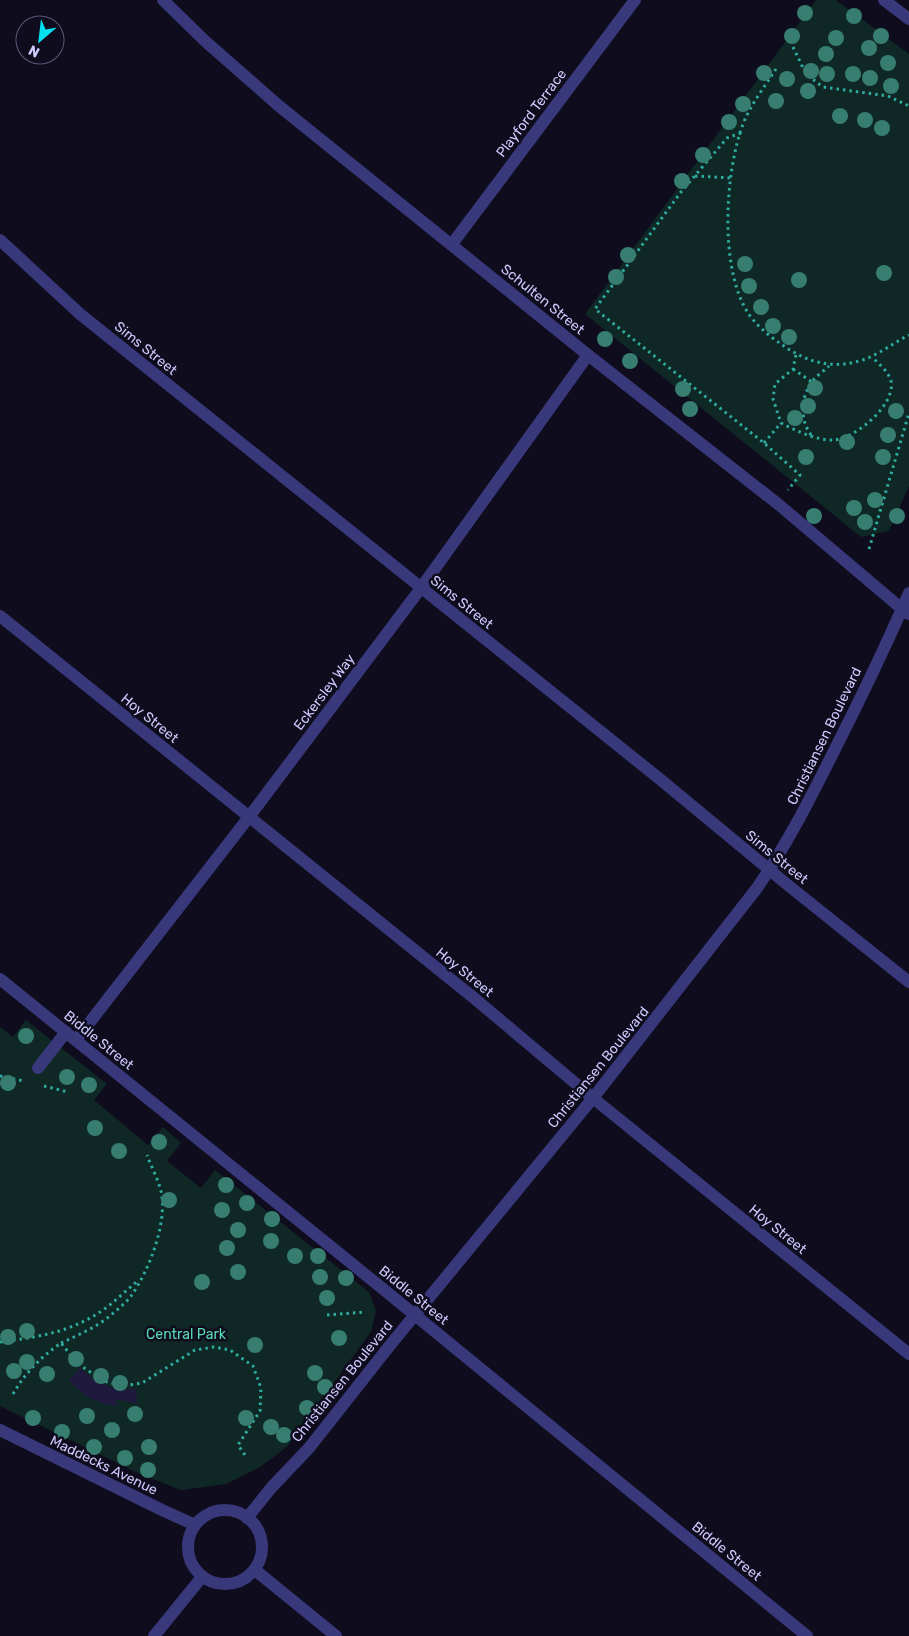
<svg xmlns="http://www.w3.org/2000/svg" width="909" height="1636" font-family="Rubik,sans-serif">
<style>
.green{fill:#0f2725}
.building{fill:#1f193e}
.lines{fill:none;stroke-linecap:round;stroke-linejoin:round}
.path{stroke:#2faca0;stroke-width:3;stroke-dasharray:2.5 4;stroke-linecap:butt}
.service{stroke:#38387b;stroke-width:12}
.minor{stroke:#38387b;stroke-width:12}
.tertiary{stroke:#38387b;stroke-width:12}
.tree{fill:#377e71}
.labels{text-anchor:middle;stroke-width:5;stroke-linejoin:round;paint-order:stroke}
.street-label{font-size:14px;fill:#cecafe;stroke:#0e0c1d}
.park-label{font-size:14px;fill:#58dbb5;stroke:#0e0c1d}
</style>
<rect width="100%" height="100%" fill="#0e0c1d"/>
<g class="green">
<path d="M816,0H836L909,54V486L889,531L861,537L585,314Z"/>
<path d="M26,1020L107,1084L94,1100L148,1145L163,1127L181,1143L167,1161L201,1188L215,1170L369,1292L376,1311L371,1332L287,1447L260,1467L226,1484L181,1490L140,1474L0,1406V1027L13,1037Z"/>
</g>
<path class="building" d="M80,1368L92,1378L107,1386L123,1390L136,1388L137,1404L116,1399L117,1406L104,1404L86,1396L69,1381Z"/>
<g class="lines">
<g class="path">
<path d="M793,47L806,74L823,87L888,96L909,106"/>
<path d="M776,69C765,86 751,104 743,124C725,172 719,268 748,313C756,325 769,336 781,344C803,360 828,369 855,362C875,358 891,344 909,335"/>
<path d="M741,133L727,138L681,192L595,309L764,443L800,475L788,490"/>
<path d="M695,176L731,178"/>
<path d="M796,355L793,369L775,384L773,399L781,423C797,431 815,440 833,440C855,439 896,405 891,381C888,371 879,364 872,357"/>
<path d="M793,369L812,382"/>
<path d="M811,435C800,420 800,398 812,382C816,376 824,371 829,366"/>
<path d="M764,443L781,423"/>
<path d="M869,549L909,413"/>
<path d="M0,1076L24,1081"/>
<path d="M44,1086L68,1092"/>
<path d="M327,1315L365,1312"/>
<path d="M0,1342C37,1337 68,1333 100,1312C114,1303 126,1290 139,1280"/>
<path d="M61,1343C78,1335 97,1327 111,1315C118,1309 126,1303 131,1296C149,1271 168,1222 161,1191C158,1179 151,1166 147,1155"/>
<path d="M13,1394C25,1373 41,1357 61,1343L78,1364L104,1381L123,1386L142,1383L195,1350L214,1347L230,1350L253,1366L261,1388L260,1411L238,1445L245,1455"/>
</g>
<path class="service" d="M38,1068L66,1032"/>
<g class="minor">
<path d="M163,0L205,41L279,106L588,355L778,504L908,614"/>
<path d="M884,0L909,19"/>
<path d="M0,240L80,314L661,780L789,886L909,982"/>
<path d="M452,244L635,0"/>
<path d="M0,616L474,998L593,1098L909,1354"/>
<path d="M0,979L377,1284L807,1636"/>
<path d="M76,1040L249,817L421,588L588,355"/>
<path d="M247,1518L271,1488L309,1448L391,1344L593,1098L757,888C786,846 809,801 832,755C859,702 885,648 909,593"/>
<path d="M154,1636L202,1577"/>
</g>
<g class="tertiary">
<path d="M0,1430L162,1510L195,1525"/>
<circle cx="225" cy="1547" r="37"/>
<path d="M255,1570L336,1636"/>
</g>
</g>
<g class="tree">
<circle cx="805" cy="13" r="8"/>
<circle cx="854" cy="16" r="8"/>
<circle cx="792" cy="36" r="8"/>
<circle cx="881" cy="36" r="8"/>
<circle cx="836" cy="38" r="8"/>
<circle cx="869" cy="48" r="8"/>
<circle cx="826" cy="54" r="8"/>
<circle cx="888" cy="63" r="8"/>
<circle cx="811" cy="71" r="8"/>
<circle cx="764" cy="73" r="8"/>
<circle cx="827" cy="74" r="8"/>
<circle cx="853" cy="74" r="8"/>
<circle cx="870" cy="78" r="8"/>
<circle cx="787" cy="79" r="8"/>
<circle cx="891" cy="86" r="8"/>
<circle cx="808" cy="91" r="8"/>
<circle cx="776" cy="101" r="8"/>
<circle cx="743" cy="104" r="8"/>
<circle cx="840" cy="116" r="8"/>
<circle cx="865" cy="120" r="8"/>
<circle cx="729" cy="122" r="8"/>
<circle cx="882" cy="128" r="8"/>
<circle cx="703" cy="155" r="8"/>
<circle cx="682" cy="181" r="8"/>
<circle cx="628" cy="255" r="8"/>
<circle cx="745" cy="264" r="8"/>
<circle cx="884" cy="273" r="8"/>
<circle cx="616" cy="277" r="8"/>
<circle cx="799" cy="280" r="8"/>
<circle cx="749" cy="286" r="8"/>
<circle cx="761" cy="307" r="8"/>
<circle cx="773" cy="326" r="8"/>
<circle cx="789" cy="337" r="8"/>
<circle cx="605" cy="339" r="8"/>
<circle cx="630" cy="361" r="8"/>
<circle cx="815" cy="388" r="8"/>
<circle cx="683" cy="389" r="8"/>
<circle cx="808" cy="406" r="8"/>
<circle cx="690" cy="409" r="8"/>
<circle cx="896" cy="411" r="8"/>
<circle cx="795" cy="418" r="8"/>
<circle cx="888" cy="435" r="8"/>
<circle cx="847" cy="442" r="8"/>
<circle cx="806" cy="457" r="8"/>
<circle cx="883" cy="457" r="8"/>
<circle cx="875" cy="500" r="8"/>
<circle cx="854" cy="508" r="8"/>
<circle cx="814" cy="516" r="8"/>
<circle cx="897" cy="516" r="8"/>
<circle cx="865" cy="522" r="8"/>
<circle cx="26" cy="1036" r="8"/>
<circle cx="67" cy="1077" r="8"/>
<circle cx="8" cy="1083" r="8"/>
<circle cx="89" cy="1085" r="8"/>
<circle cx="95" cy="1128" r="8"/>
<circle cx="159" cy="1142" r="8"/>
<circle cx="119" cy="1151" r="8"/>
<circle cx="226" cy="1185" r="8"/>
<circle cx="169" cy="1200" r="8"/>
<circle cx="247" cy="1203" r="8"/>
<circle cx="222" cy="1210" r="8"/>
<circle cx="272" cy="1219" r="8"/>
<circle cx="238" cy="1230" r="8"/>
<circle cx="271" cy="1241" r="8"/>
<circle cx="227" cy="1248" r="8"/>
<circle cx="295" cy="1256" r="8"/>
<circle cx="318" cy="1256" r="8"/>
<circle cx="238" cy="1272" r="8"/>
<circle cx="320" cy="1277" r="8"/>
<circle cx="346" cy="1278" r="8"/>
<circle cx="202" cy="1282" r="8"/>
<circle cx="327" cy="1298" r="8"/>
<circle cx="27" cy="1331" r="8"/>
<circle cx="8" cy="1337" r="8"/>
<circle cx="339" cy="1338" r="8"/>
<circle cx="255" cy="1345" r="8"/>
<circle cx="76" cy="1359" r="8"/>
<circle cx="27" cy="1362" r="8"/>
<circle cx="14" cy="1371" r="8"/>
<circle cx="315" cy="1373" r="8"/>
<circle cx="47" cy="1374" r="8"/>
<circle cx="101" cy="1376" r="8"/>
<circle cx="120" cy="1383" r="8"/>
<circle cx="325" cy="1387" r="8"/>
<circle cx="307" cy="1408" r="8"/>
<circle cx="135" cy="1414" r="8"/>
<circle cx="87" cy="1416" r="8"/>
<circle cx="33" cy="1418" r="8"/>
<circle cx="246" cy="1418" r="8"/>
<circle cx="271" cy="1427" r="8"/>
<circle cx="112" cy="1430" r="8"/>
<circle cx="62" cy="1432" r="8"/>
<circle cx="284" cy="1435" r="8"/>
<circle cx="94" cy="1447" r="8"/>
<circle cx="149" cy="1447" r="8"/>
<circle cx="125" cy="1458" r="8"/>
<circle cx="148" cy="1470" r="8"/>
</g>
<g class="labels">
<g class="street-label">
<text transform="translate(531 113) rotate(-53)" y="5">Playford Terrace</text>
<text transform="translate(543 299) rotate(39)" y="5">Schulten Street</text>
<text transform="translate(146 348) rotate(39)" y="5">Sims Street</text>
<text transform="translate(462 602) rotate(39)" y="5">Sims Street</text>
<text transform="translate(324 692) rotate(-53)" y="5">Eckersley Way</text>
<text transform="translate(150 718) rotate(39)" y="5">Hoy Street</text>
<text transform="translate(824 736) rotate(-64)" y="5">Christiansen Boulevard</text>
<text transform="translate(777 857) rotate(39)" y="5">Sims Street</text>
<text transform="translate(465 972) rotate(39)" y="5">Hoy Street</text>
<text transform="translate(99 1040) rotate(39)" y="5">Biddle Street</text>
<text transform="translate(598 1067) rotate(-51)" y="5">Christiansen Boulevard</text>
<text transform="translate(778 1229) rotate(39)" y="5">Hoy Street</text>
<text transform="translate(414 1295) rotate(39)" y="5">Biddle Street</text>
<text transform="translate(342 1381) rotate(-51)" y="5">Christiansen Boulevard</text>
<text transform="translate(104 1465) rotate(26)" y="5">Maddecks Avenue</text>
<text transform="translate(727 1551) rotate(39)" y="5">Biddle Street</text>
</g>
<g class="park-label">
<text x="186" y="1339">Central Park</text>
</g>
</g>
<g transform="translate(40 40) rotate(208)"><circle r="24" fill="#0e0c1d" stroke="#5b5877"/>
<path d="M0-4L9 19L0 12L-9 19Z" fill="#05e0ee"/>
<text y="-8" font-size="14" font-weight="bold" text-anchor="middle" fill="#cecafe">N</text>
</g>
</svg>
